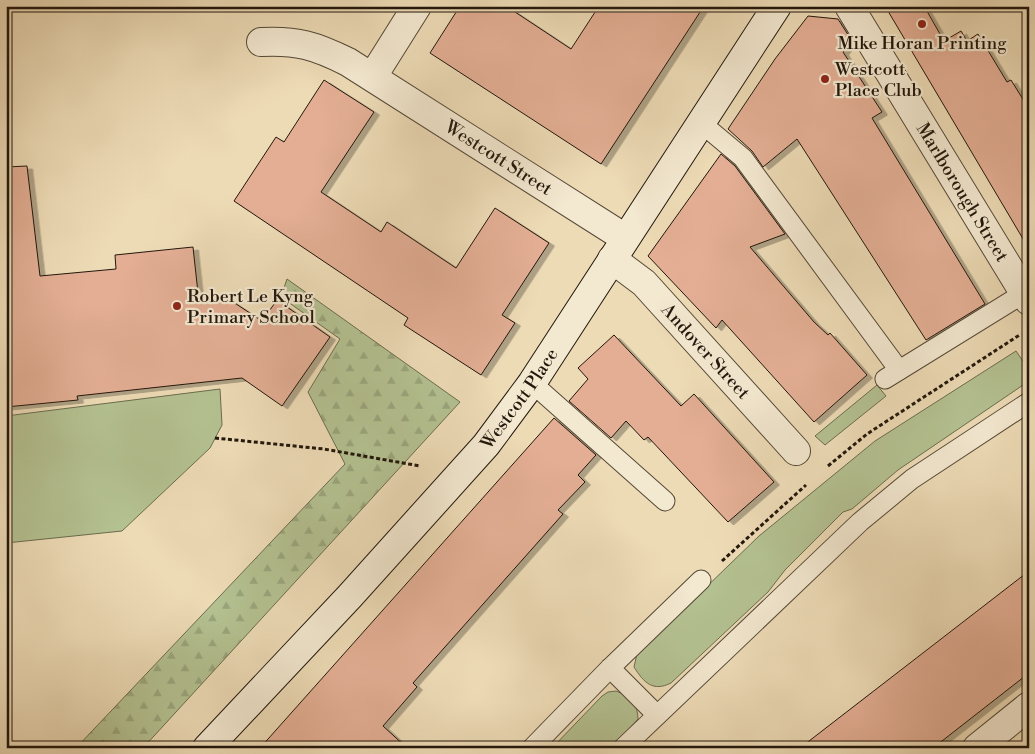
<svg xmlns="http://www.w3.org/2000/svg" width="1035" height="754" font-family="'Libre Bodoni',serif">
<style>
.green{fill:#b4c191;stroke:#6b6c4e}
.forest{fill:url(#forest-firs);stroke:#6b6c4e}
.building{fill:#e3ae94;stroke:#22170c;filter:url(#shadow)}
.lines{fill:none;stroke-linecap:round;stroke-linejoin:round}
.lane-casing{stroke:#554836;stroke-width:21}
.street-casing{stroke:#554836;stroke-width:30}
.secondary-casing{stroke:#22170c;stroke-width:30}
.path{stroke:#22170c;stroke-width:3;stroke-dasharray:4 2.5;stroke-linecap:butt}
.lane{stroke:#f3e8d0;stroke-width:19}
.street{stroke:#f3e8d0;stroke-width:28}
.secondary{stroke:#f3e8d0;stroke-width:28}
.poi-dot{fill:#8f2418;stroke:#f3e8d0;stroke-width:2}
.labels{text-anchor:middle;stroke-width:4.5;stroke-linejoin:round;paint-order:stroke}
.poi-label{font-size:18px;fill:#22170c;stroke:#f3e8d0;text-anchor:start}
.street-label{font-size:18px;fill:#22170c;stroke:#f3e8d0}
</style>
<defs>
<pattern id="forest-firs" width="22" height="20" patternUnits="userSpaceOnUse" patternTransform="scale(1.25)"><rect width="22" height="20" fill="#b4c191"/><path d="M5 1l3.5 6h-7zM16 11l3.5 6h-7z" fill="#9aa57c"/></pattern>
<filter id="shadow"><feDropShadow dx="5.5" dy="3" stdDeviation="0" flood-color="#0004"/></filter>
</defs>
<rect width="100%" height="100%" fill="#eddbb6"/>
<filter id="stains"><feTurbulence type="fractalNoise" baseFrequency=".004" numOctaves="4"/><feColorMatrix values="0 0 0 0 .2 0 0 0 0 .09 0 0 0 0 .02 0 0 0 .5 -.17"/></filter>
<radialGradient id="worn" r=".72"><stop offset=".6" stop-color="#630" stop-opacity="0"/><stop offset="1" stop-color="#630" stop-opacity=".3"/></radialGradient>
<g class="green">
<path d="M1016,351L1029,370V381L898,470L852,509L843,512L785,570L768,592L671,683C653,692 644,683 634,667L637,654L759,536L875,441Z"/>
<path d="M877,385L886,396L825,445L815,436Z"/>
<path d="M220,389L222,425L210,448L122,531L6,543V416Z"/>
<path d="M616,691C630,696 638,705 638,719L612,748H552L602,696L608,692Z"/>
</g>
<path class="forest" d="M287,279L460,402L143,748H76L345,464L308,392L340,339L281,297Z"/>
<g class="building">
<path d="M460,6H506L571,49L599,6H704L601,164L430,53Z"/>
<path d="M885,6H924L944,41L961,31L967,41L978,34L1007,82L1011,80L1029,109V249Z"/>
<path d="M808,16L838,19L852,41L843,52L882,112L872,118L985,304L926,340L797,139L763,167L752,151L728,129L775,59Z"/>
<path d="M324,80L374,112L321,192L381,232L387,222L456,268L495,208L549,243L502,315L515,323L481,375L404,325L408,318L234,201L276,137L284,142Z"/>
<path d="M721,154L735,166L785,234L750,247L814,322L828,335L830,333L867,375L814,422L722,320L716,328L648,256Z"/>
<path d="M27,166L40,276L116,269L115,255L193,247L199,302L227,298L262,321L277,300L330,337L282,406L242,378L77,396L78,400L6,407V167Z"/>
<path d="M614,335L681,406L694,394L774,482L728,522L648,437L644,440L626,421L611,438L569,401L588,379L578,368Z"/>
<path d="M554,418L596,455L578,475L585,482L558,510L563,514L413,683L417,687L383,726L407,748H260Z"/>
<path d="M1029,571V673L933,748H800Z"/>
</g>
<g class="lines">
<defs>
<g id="lane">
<path d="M700,122L743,158L899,370"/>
<path d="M885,379L1029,290"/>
<path d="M532,383L665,501"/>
<path d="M610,668L657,715"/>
<path d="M532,748L610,668L701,580"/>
<path d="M623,748L860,522L912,479L1029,402"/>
</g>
<g id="street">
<path id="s1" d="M849,6L1029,301"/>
<path id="s2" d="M261,42C297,40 316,46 348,62L625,238"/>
<path d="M373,76L417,6"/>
<path id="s3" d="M612,259L644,283L796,451"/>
<path d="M977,748L1029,706"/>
</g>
<g id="secondary">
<path id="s4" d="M207,748L350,596L486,445L532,383L777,6"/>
</g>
</defs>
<use href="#lane" class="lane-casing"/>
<use href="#street" class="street-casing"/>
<use href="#secondary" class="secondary-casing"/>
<g class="path">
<path d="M215,438L324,449L420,466"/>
<path d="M828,466L867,434L1021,334"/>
<path d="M722,561L806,485"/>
</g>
<use href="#lane" class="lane"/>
<use href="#street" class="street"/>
<use href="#secondary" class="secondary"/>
</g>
<g class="poi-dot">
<circle cx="922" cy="24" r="5"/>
<circle cx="825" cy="79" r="5"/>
<circle cx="177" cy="306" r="5"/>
</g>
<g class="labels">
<g class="poi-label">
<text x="922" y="49" text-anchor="middle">Mike Horan Printing</text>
<text x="835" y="75">Westcott<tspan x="835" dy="21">Place Club</tspan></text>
<text x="187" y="302">Robert Le Kyng<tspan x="187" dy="21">Primary School</tspan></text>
</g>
<g class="street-label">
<text dy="6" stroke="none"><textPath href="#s2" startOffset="269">Westcott Street</textPath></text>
<text dy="6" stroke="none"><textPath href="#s1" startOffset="218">Marlborough Street</textPath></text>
<text dy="6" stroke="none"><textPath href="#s3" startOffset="132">Andover Street</textPath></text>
<text dy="6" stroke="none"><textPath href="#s4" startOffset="469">Westcott Place</textPath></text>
</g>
</g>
<rect width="1035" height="754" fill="none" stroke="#eddbb6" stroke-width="25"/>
<rect x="8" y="8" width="1020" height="739" fill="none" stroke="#22170c" stroke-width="2.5"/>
<rect x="12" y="12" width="1010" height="729" fill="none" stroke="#22170c"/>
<rect width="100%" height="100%" filter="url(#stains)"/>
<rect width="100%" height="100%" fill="url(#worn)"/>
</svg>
